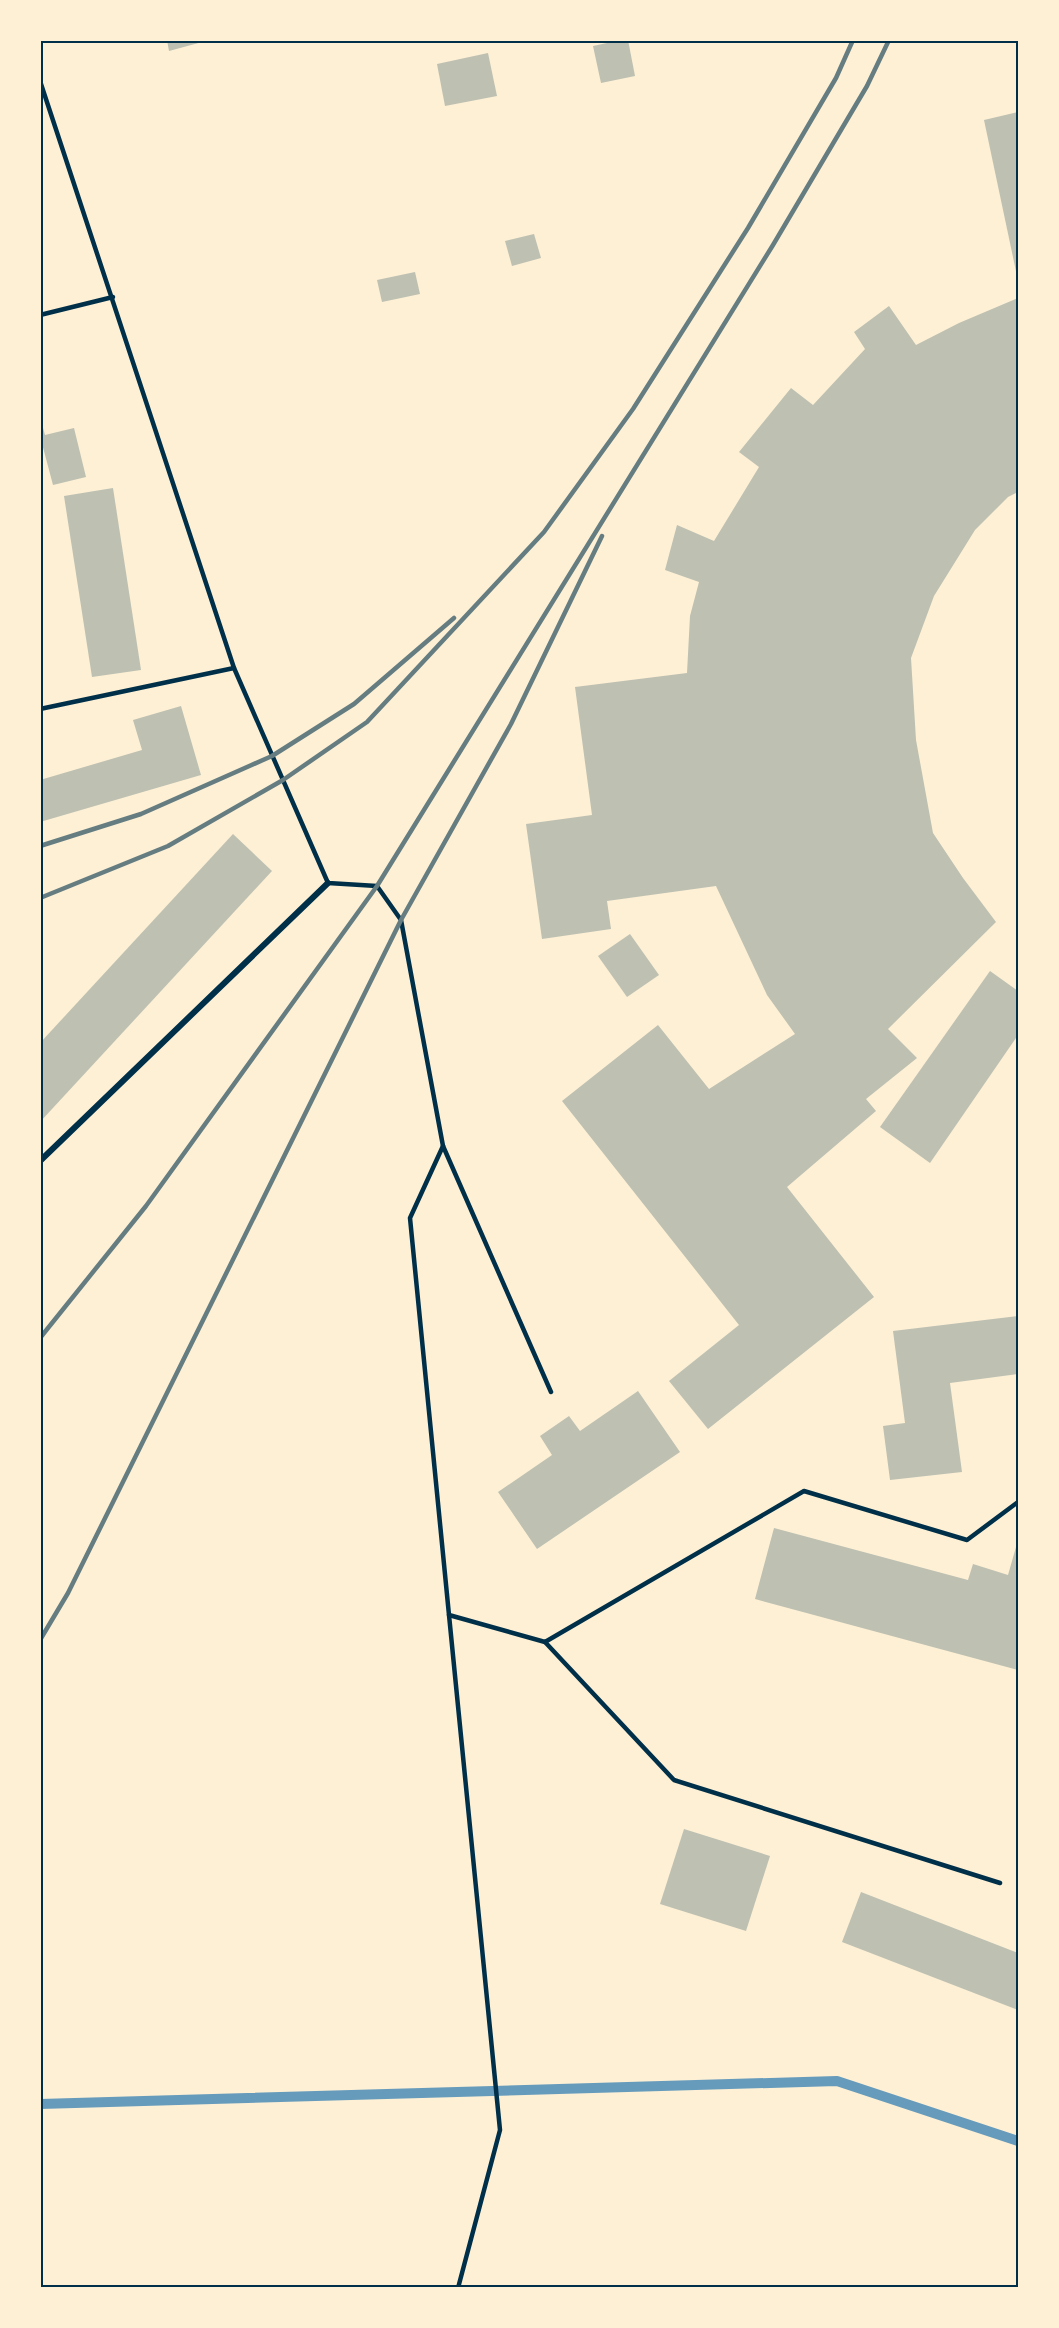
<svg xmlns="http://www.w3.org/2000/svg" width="1059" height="2328" font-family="'Golos Text',sans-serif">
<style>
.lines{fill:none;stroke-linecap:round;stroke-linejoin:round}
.stream{stroke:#669bbc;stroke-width:10}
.building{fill:#bec0b2}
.service{stroke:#003049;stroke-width:4.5}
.minor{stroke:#003049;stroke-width:6}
.rail{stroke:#657d81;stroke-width:4.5}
.neatline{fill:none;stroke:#003049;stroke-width:2}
</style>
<rect width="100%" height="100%" fill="#fdf0d5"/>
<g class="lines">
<path class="stream" d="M40,2104L837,2081L1018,2141"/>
</g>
<g class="building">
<path d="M167,40H206V41L169,51Z"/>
<path d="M621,40H628L635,76L601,83L593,46Z"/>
<path d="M488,53L497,96L445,106L437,64Z"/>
<path d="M1018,112V276H1017L984,120Z"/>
<path d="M534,234L541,258L512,266L505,241Z"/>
<path d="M415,272L420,294L382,302L377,280Z"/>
<path d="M1018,298V492L1008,497L975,530L934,596L911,658L916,740L933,833L963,878L996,922L888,1029L917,1058L866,1099L876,1111L787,1187L874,1297L708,1429L669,1381L739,1325L562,1101L658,1025L709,1089L795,1034L767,995L716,886L607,901L611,929L542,939L526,824L592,815L575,687L687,673L690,616L699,582L665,570L677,525L714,541L759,467L739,452L791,388L813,405L865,349L854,332L889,306L916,345L959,323Z"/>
<path d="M40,417L45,435L74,428L86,477L53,485L40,436Z"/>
<path d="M113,488L141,670L92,677L64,496Z"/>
<path d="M181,706L201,775L40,822V780L142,750L133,720Z"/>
<path d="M233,834L272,871L40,1122V1043Z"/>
<path d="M630,934L659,975L627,997L598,956Z"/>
<path d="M990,971L1018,991V1035L930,1163L880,1127Z"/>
<path d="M1018,1316V1374L950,1383L962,1472L890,1480L883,1426L905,1423L893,1331Z"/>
<path d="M638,1391L680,1452L537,1549L498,1492L552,1455L540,1436L569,1416L580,1431Z"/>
<path d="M774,1528L968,1580L973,1564L1008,1575L1018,1540V1670L755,1599Z"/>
<path d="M684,1829L770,1856L746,1931L660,1904Z"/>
<path d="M861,1892L1018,1953V2010L842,1942Z"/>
</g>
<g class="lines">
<g class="service">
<path d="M40,81L234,668L328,883L377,886L401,920L443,1146L551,1392"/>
<path d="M40,315L113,297"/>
<path d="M40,560V562"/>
<path d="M40,709L234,668"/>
<path d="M443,1146L410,1218L449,1615L545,1642L804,1491L967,1540L1018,1502"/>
<path d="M449,1615L500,2130L458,2288"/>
<path d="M545,1642L674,1780L1000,1883"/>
</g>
<path class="minor" d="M40,1161L328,883"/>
<g class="rail">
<path d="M40,846L141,814L272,756L354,704L454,618"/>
<path d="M40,898L168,846L283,780L367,722L544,532L633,409L748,228L836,78L853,40"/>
<path d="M40,1338L146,1206L377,886L773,245L867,86L889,40"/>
<path d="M40,1640L68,1593L401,920L511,724L602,536"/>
</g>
</g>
<rect width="1059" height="2328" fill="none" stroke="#fdf0d5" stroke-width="84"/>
<rect x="42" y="42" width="975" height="2244" class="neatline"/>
</svg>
